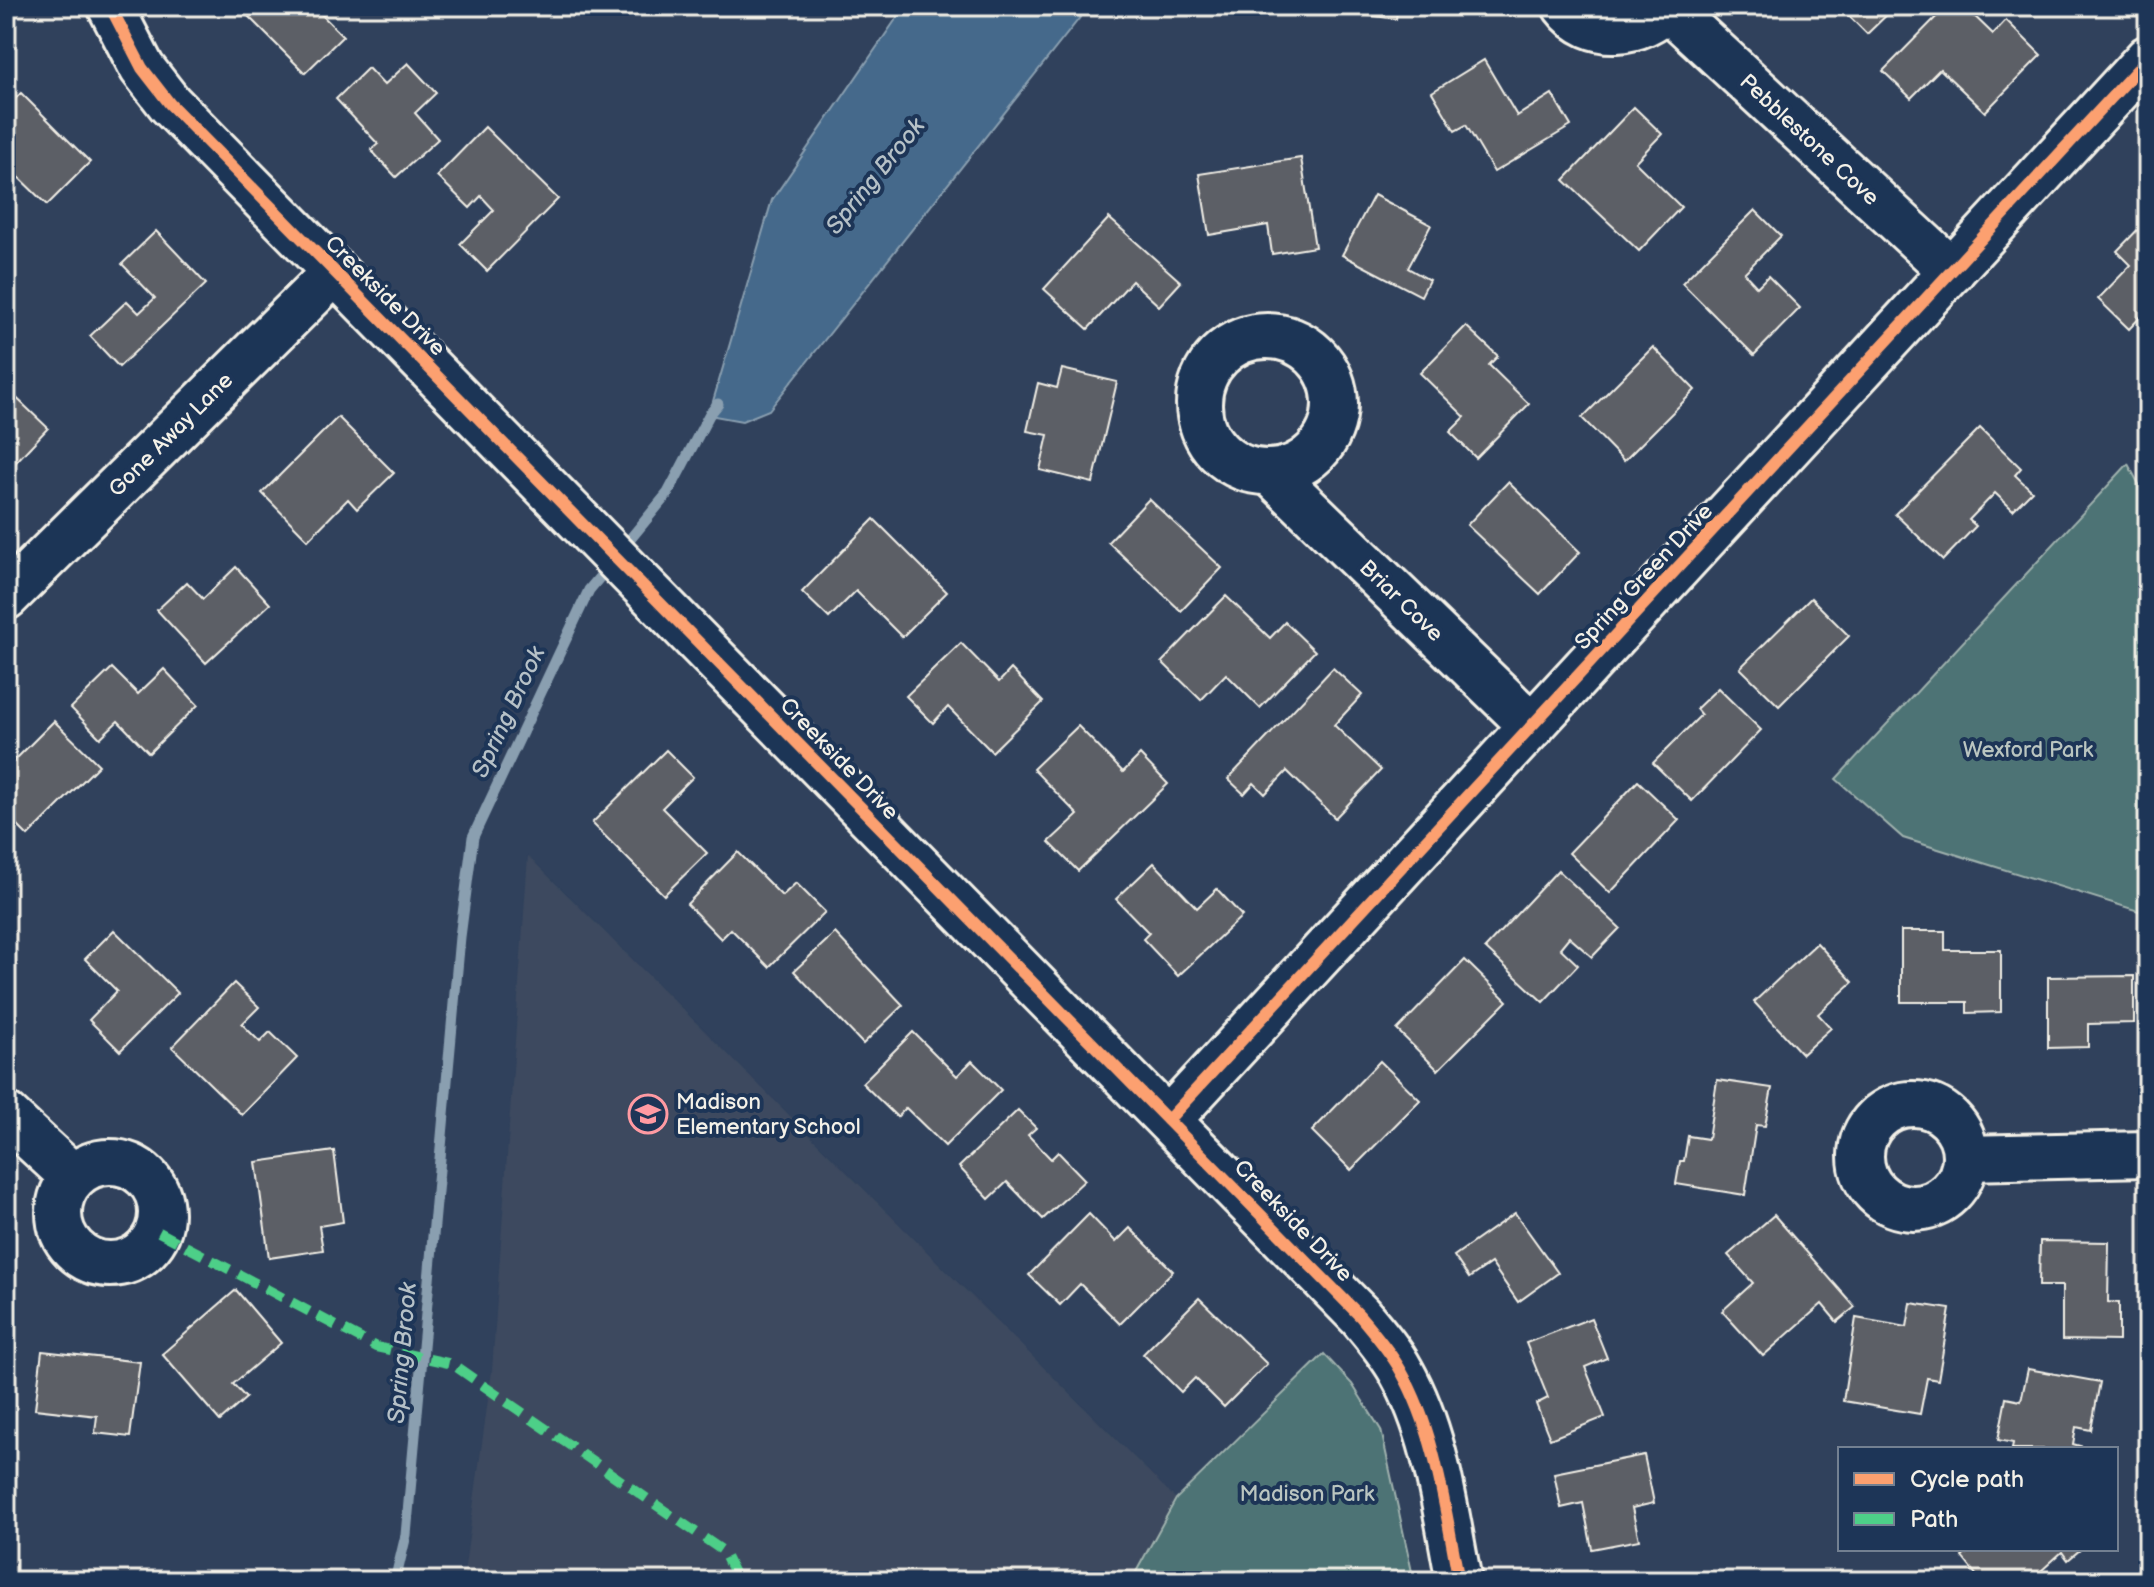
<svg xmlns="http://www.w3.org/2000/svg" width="2154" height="1587" font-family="'Balsamiq Sans',sans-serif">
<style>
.built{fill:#3d4a5f}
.green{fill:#4d7375;stroke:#a0b2ae;stroke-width:2}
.water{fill:#44698b;stroke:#8a9fb0;stroke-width:2}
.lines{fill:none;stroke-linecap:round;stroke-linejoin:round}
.stream{stroke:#8a9fb0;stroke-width:11}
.building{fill:#5c5e66;stroke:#f4f1e8;stroke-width:2}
.minor-casing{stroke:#f4f1e8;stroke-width:50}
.minor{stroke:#1d3557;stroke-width:44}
.quiet{stroke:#4dcf88;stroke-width:10;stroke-dasharray:20 10;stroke-linecap:butt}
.cycleway-casing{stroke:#1d3557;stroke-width:17}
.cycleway{stroke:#fca06f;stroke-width:12}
.labels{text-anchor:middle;stroke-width:8;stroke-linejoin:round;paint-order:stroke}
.street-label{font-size:22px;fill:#f4f1e8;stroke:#1d3557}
.park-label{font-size:22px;fill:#bac5c0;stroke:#1d3557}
.poi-label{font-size:22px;fill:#f4f1e8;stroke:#1d3557;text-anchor:start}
.water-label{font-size:24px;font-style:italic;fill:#b6c1c7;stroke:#1d3557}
</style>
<rect width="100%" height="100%" fill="#30415c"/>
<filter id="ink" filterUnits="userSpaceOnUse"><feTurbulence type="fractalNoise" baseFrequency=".0125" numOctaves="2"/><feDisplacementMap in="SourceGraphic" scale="16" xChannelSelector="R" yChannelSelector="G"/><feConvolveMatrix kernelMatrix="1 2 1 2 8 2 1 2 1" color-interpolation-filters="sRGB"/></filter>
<g filter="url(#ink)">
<path class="built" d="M528,856L1176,1499L1131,1581H463L492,1371Z"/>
<g class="green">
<path d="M2128,464L2148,501V914L1903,838L1836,779Z"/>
<path d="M1324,1354L1352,1384L1381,1430L1414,1581H1131L1176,1499Z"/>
</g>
<path class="water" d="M905,6H1089L769,410L742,421L709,415L772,200Z"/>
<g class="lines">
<g class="stream">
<path d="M622,549L668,493L709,415L718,404"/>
<path d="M395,1581L406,1535L460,937L473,837L589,590L609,566"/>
</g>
</g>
<g class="building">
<path d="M238,6H313L343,36L305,73Z"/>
<path d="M1337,6H1398L1396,19L1336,11Z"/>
<path d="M1839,6H1896L1867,34Z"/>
<path d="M1947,6H1964L1993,34L2006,20L2041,55L1985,112L1940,69L1911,98L1883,71Z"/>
<path d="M1484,60L1517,116L1552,94L1571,126L1494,172L1466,125L1455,131L1432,92Z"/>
<path d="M408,63L436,93L415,113L438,139L396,177L371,150L378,144L336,99L368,68L384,85Z"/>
<path d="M21,93L90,162L47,205L6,165V108Z"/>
<path d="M1634,107L1662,134L1635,162L1681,207L1639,251L1564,180Z"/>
<path d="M485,127L558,199L487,271L460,244L494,210L481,196L470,208L437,176Z"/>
<path d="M1301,158L1315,247L1272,254L1268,225L1209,235L1199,174Z"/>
<path d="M1374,195L1431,225L1408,268L1429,280L1421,296L1342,255Z"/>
<path d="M1755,210L1781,236L1744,273L1757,287L1768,276L1800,308L1754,355L1682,283Z"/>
<path d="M1109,218L1181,282L1159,306L1132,281L1088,329L1044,289Z"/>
<path d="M2148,219V309L2129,329L2098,299L2131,265L2117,251Z"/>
<path d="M156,231L206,284L119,367L90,336L127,301L139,313L155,298L122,264Z"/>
<path d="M1466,326L1498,356L1489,365L1529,404L1476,458L1450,432L1465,417L1420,373Z"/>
<path d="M1653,347L1695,390L1624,461L1582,418Z"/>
<path d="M1062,369L1117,382L1093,483L1040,470L1048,435L1027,431L1038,383L1057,388Z"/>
<path d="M6,388L48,428L14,464L6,456Z"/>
<path d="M338,417L394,473L357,509L348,499L308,540L262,493Z"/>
<path d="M1980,428L2021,468L2015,475L2032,491L2013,510L1995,493L1969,520L1976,526L1943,560L1895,514Z"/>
<path d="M1508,482L1580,552L1540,594L1467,525Z"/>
<path d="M1149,499L1222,568L1181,611L1108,542Z"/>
<path d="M874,519L947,592L902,637L856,591L829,618L802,592Z"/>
<path d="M236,567L270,604L206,663L157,610L187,582L203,599Z"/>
<path d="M1226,596L1270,638L1285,622L1315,651L1260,708L1226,674L1201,700L1162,662Z"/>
<path d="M1811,598L1849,636L1779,706L1740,668Z"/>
<path d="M961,643L999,682L1011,669L1043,702L992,752L948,707L933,723L906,696Z"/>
<path d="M112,668L138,694L164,669L198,705L149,753L118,721L100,738L71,708Z"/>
<path d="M1333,668L1362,695L1334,725L1381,770L1335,818L1287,771L1265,794L1254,783L1244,794L1228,779Z"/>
<path d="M1718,688L1761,730L1692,801L1653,763L1701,715L1696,709Z"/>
<path d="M54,721L99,765L28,836L6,814V769Z"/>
<path d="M1078,726L1123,772L1140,755L1168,784L1078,871L1049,842L1078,815L1033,769Z"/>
<path d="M666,750L693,777L662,808L707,853L664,895L592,823Z"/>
<path d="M1638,781L1679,820L1610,893L1569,853Z"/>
<path d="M738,852L782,896L796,883L825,912L769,967L731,929L721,939L687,904Z"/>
<path d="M1154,863L1197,908L1217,889L1242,916L1178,976L1143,939L1149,933L1116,899Z"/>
<path d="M1558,870L1620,928L1592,957L1569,937L1560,948L1578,965L1543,1002L1485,948Z"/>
<path d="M114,930L178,993L120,1051L89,1020L117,991L85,959Z"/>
<path d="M1901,931H1945V950H2001V1012L1967,1013V1002H1901Z"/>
<path d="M835,933L903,1005L863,1044L794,971Z"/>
<path d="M1817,943L1853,982L1818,1014L1831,1028L1802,1054L1754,1002Z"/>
<path d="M1465,960L1507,1001L1438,1070L1397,1030Z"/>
<path d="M2134,976V1023L2088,1024V1047L2048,1048V977Z"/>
<path d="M234,983L259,1007L242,1024L260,1042L270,1032L297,1058L242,1115L172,1047Z"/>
<path d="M913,1032L957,1076L972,1061L1001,1090L945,1146L906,1108L897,1117L862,1083Z"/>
<path d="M1380,1061L1420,1100L1351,1170L1312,1131Z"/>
<path d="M1717,1080L1772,1088L1765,1126L1756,1125L1745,1195L1676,1184L1680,1161H1684L1688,1136L1708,1139Z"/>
<path d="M1018,1110L1036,1128L1028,1135L1051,1159L1058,1152L1085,1180L1043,1219L1007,1182L989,1199L959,1167Z"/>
<path d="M334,1151L343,1222L319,1226L323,1250L269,1258L256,1162Z"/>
<path d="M1515,1213L1558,1273L1518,1302L1491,1263L1469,1278L1454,1256Z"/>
<path d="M1089,1214L1116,1242L1130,1228L1173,1271L1120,1324L1080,1284L1060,1305L1029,1275Z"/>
<path d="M1774,1215L1855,1307L1837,1322L1822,1304L1763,1356L1722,1311L1753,1283L1728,1255Z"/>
<path d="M2040,1241L2109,1242L2108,1302L2119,1303V1341L2062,1340V1286H2039Z"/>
<path d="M236,1290L281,1343L233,1384L246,1398L220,1421L162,1354Z"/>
<path d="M1199,1298L1267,1364L1224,1407L1195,1378L1181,1392L1143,1354Z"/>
<path d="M1911,1303L1950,1309L1938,1380L1927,1378L1920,1414L1843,1401L1856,1318L1907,1327Z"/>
<path d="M1591,1318L1607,1358L1585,1367L1605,1417L1550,1439L1536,1404L1548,1398L1526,1343Z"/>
<path d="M42,1351L140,1362L130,1437L95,1433L97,1416L35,1409Z"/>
<path d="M2028,1369L2100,1382L2091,1430L2076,1427L2073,1444L2090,1449H2012L2013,1443L1998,1440L2006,1398L2021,1401Z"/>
<path d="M1644,1455L1654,1503L1632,1508L1639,1540L1592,1549L1583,1503L1561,1508L1554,1473Z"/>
<path d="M1972,1549H2081L2068,1560L2062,1552L2030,1581H1981L1962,1557Z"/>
</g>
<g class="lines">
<defs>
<g id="minor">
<path d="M110,6L142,68L170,104L1360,1316C1375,1334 1390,1351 1401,1371C1437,1435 1445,1511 1459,1581"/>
<path d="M1565,6C1591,41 1641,35 1669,6"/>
<path d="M1668,8L1952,271"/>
<circle cx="1267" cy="404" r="68"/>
<path d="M1271,473L1532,726"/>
<path d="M6,597L335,272"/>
<circle cx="1913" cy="1156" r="52"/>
<path d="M6,1115L73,1177"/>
<path d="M1168,1120L2148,58"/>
<path d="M1966,1158L2148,1154"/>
<circle cx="110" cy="1213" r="51"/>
</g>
</defs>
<use href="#minor" class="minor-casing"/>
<use href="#minor" class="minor"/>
<path class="quiet" d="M159,1232L376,1347L452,1364L723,1551L738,1581"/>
<defs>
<g id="cycleway">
<path d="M110,6L142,68L170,104L1360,1316C1375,1334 1390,1351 1401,1371C1437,1435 1445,1511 1459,1581"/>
<path d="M1168,1120L2148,58"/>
</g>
</defs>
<use href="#cycleway" class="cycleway-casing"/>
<use href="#cycleway" class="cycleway"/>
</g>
</g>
<defs>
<symbol id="school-ring" viewBox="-11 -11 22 22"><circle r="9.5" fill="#1d3557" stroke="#ff9aa2" stroke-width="1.5"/><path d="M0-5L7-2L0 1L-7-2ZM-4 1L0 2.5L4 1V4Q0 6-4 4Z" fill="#ff9aa2"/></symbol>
</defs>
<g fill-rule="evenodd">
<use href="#school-ring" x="626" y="1092" width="44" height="44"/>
</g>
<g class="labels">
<g class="street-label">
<text transform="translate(1810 139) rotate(43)" y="8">Pebblestone Cove</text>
<text transform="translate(386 295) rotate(45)" y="8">Creekside Drive</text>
<text transform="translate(170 434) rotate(-45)" y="8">Gone Away Lane</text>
<text transform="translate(1643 576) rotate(-47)" y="8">Spring Green Drive</text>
<text transform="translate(1402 600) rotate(44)" y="8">Briar Cove</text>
<text transform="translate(840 758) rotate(46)" y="8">Creekside Drive</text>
<text transform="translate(1294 1220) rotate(46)" y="8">Creekside Drive</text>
</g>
<g class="park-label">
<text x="2028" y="757">Wexford Park</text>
<text x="1307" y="1501">Madison Park</text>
</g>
<g class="poi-label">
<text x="676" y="1109">Madison<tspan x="676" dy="25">Elementary School</tspan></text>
</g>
<g class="water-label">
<text transform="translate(875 176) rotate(-51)" y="8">Spring Brook</text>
<text transform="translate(508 712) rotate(-65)" y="8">Spring Brook</text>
<text transform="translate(402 1353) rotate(-85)" y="8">Spring Brook</text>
</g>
</g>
<rect width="2154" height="1587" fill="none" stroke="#1d3557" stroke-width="32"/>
<rect x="16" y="16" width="2122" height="1555" fill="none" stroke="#f4f1e8" stroke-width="3" filter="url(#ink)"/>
<rect x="1838" y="1447" width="280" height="104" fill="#1d3557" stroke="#738091" stroke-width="2"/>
<rect x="1854" y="1473" width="40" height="12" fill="#fca06f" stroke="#738091" stroke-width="2"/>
<text x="1910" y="1487" font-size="24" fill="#f4f1e8">Cycle path</text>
<rect x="1854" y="1513" width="40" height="12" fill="#4dcf88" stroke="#738091" stroke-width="2"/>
<text x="1910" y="1527" font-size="24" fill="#f4f1e8">Path</text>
</svg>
